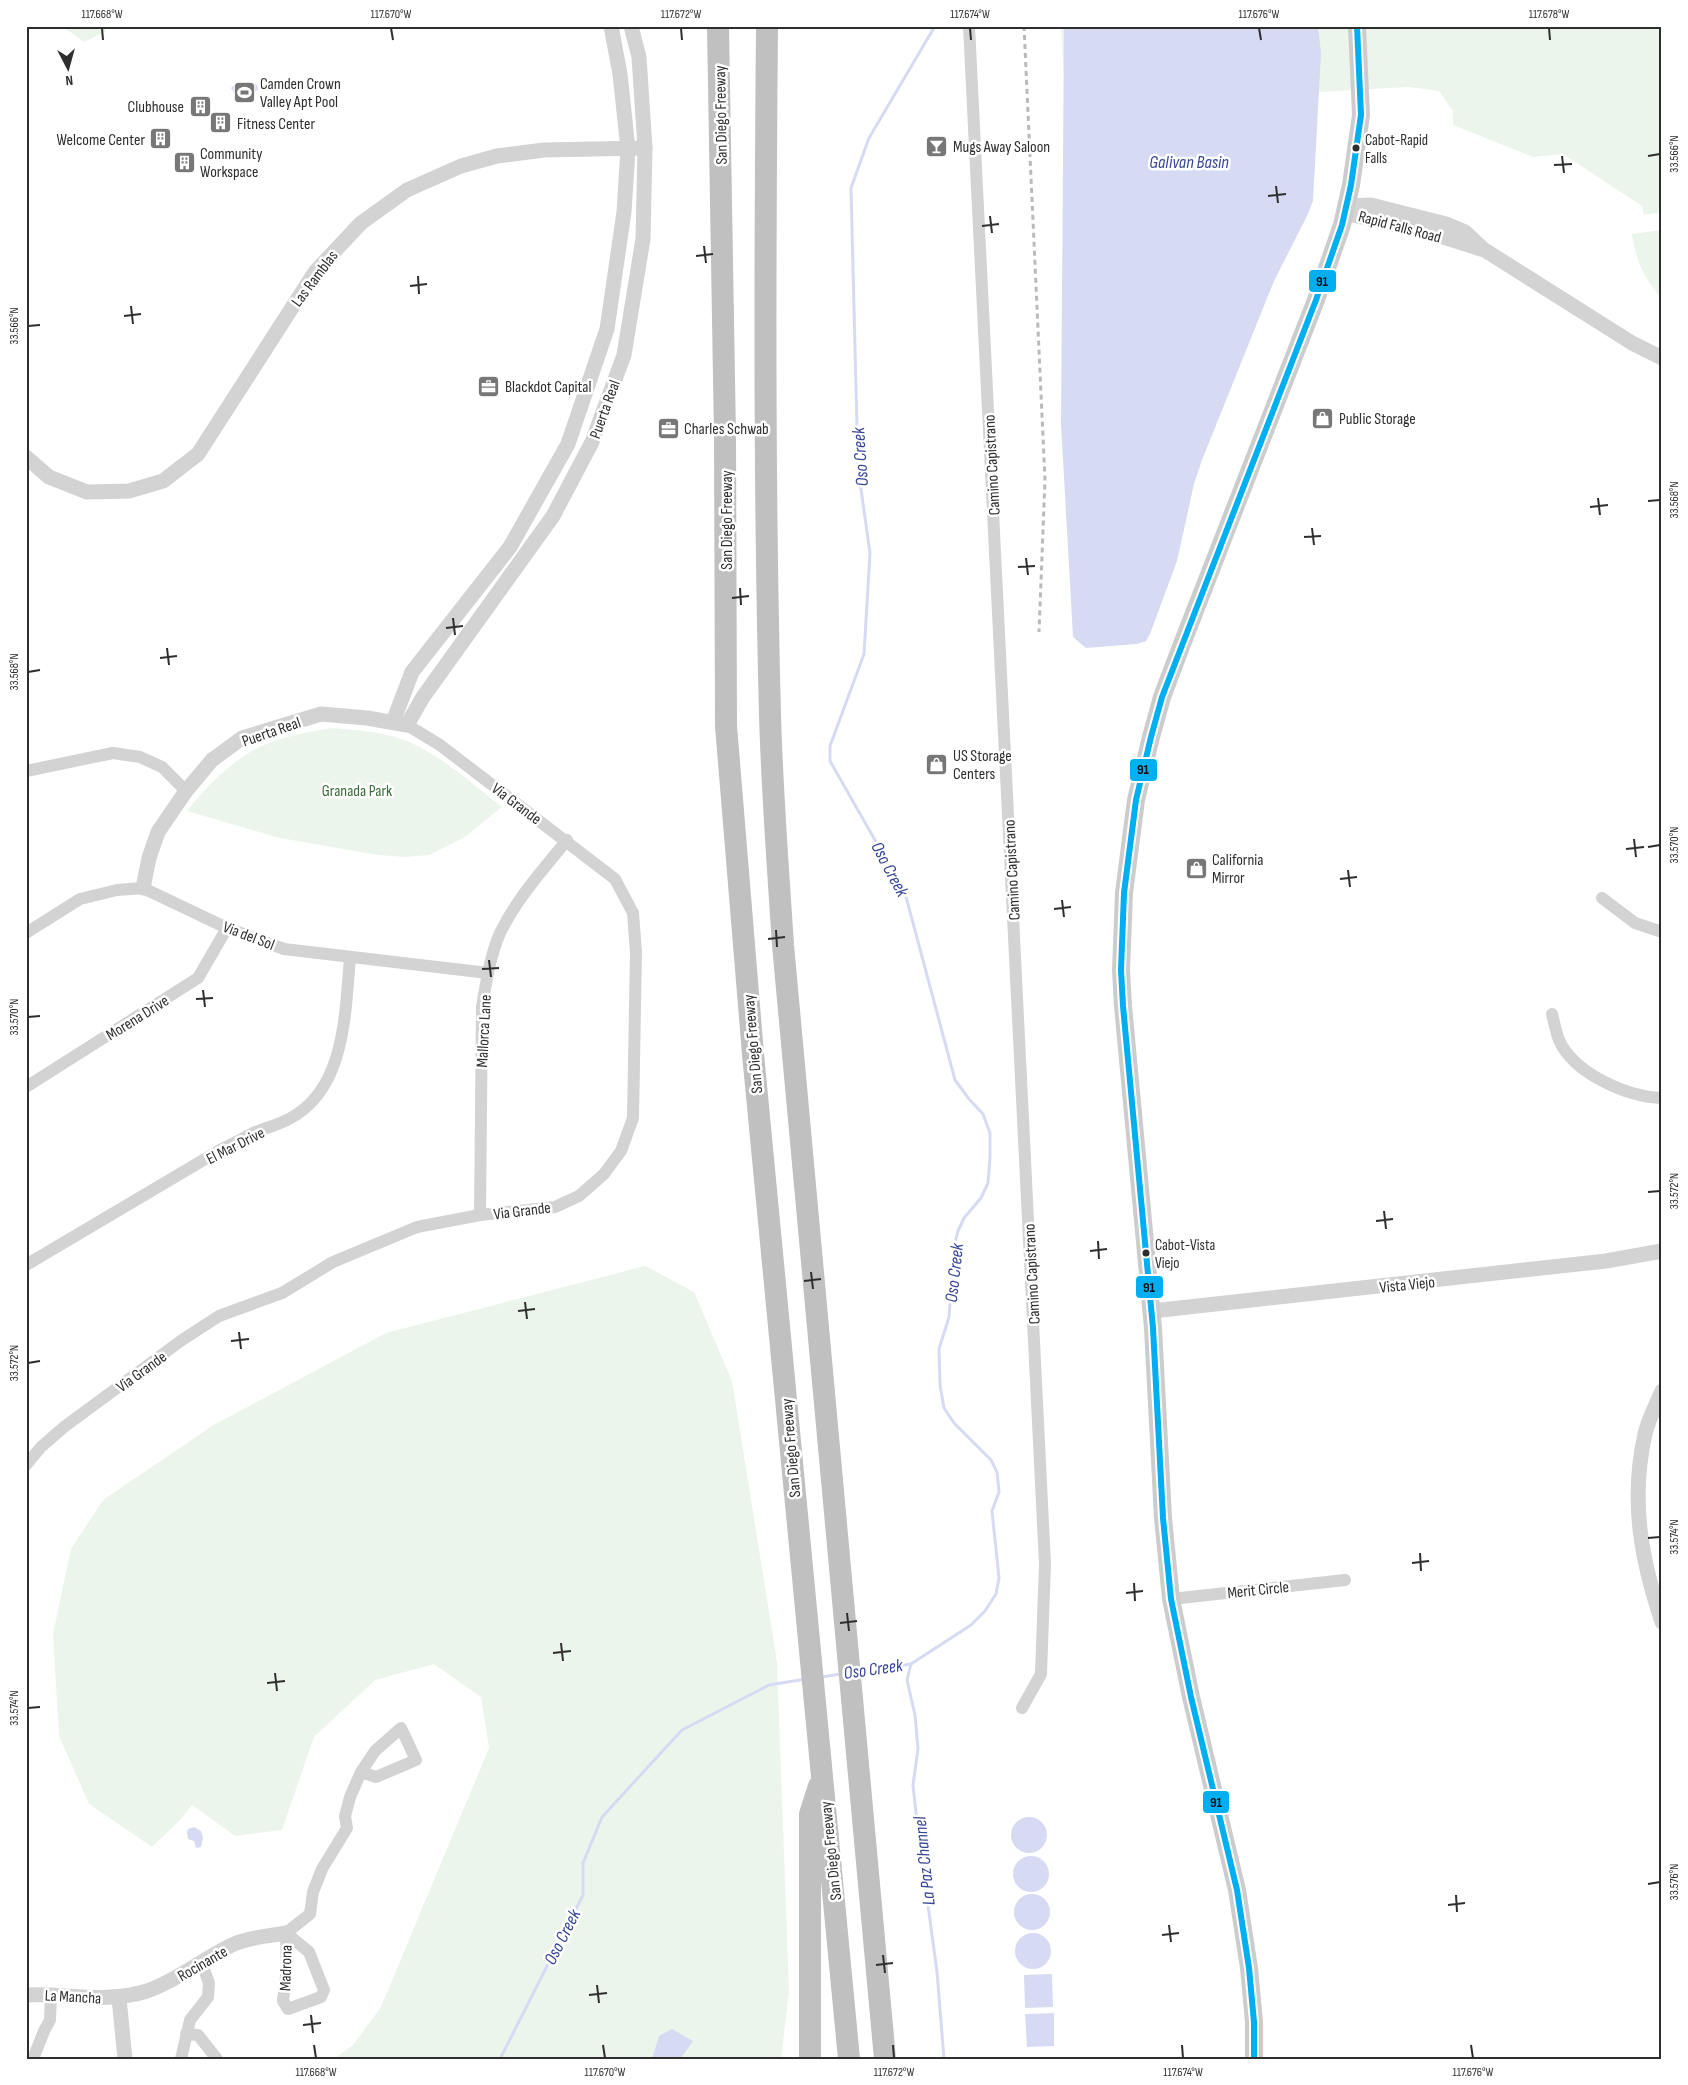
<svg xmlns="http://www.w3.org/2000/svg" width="1688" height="2085" font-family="'Sofia Sans Condensed',sans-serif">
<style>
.green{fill:#ecf5eb}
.water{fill:#d6dbf3}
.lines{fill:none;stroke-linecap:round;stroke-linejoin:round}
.stream{stroke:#d6dbf3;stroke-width:3}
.minor{stroke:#d3d3d3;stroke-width:12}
.tertiary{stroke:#d3d3d3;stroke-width:15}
.secondary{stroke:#ccc;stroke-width:18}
.motorway{stroke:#c0c0c0;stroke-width:22}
.rail{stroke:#bababa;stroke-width:3;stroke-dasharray:5 4;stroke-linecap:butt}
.bus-1-casing{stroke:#fff;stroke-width:10}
.bus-1{stroke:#00aff2;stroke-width:6}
.ticks{fill:none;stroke:#2e2e2e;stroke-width:2}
.bus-dot{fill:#2e2e2e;stroke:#fff;stroke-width:2}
.labels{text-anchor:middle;stroke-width:5;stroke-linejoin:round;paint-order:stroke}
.bus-label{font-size:15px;fill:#2e2e2e;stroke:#fff;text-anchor:start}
.poi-label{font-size:16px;fill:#2e2e2e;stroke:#fff;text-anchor:start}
.street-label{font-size:16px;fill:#2e2e2e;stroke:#fff}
.park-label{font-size:16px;fill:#396c38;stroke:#fff}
.water-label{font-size:18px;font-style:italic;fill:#364695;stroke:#fff}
.line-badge{stroke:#fff;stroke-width:2}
.pale-badge-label{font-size:14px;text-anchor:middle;font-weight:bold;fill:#111}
.neatline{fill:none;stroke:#2e2e2e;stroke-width:2}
.ticks-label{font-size:12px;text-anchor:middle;fill:#2e2e2e}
</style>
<rect width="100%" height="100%" fill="#fff"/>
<g class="green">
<path d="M67,26H104L106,31L84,42L65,28Z"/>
<path d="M1061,26H1662V212L1644,215L1642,206L1563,154L1533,157L1453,125V111L1439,91L1409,87L1301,93L1095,613Z"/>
<path d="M1662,230V299C1644,279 1636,260 1632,234Z"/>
<path d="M332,728C356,730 380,731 404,740C440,754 471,783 502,807L465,837L429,855L405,857L378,855L280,838L187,811C207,786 234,758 264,745C285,736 309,732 332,728Z"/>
<path d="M645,1266L694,1292L732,1381L777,1662L789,1991L781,2059H334L353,2045L381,2007L489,1748L481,1697L434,1664L375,1680L314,1737L282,1830L235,1836L192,1805L180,1820L152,1847L89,1804L59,1736L53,1634L71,1549L103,1500L212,1426L386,1333Z"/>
</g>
<g class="water">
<path d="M1064,26H1318L1321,53L1313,201L1307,216L1274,281L1202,460L1194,484L1177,561L1150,634L1146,641L1137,644L1086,648L1073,637L1061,424Z"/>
<path d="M241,83L246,88L253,84L257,85L258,89L254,93L253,98L246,96L240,100L237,98L231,88L233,86Z"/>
<circle cx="1029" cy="1835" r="18"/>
<path d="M194,1827L201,1831L203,1838L201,1847L196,1848L194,1841L188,1839L187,1833L188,1829Z"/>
<circle cx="1031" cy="1874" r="18"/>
<circle cx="1032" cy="1912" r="18"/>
<circle cx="1033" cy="1951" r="18"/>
<path d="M1052,1974L1053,2007L1025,2008L1024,1975Z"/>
<path d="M1054,2013V2046L1027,2047L1025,2014Z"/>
<path d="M672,2029L693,2041L680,2059H652L659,2036Z"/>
</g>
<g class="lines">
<g class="stream">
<path d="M911,1664L907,1680L915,1715L918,1749L913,1785L916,1813L925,1841V1883L937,1972L944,2059"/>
<path d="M857,1672L911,1664L971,1625L985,1611L996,1594L999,1578L992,1511L999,1492L997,1472L991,1460L954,1423L944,1408L940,1385L939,1349L949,1317L954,1246L958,1231L964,1218L981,1198L988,1183L990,1157V1133L983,1114L969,1099L955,1080L905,893L830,761V746L864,654L870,553L858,468L851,188L869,138L935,26"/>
<path d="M822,1677L840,1674"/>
<path d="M500,2059L583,1895V1863L602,1817L682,1730L769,1685L806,1679"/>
</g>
<g class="minor">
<path d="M969,26L1045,1564L1041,1674L1022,1708"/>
<path d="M26,771L113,753L140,757L162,767L186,791"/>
<path d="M1602,898L1635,923L1662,932"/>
<path d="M26,933L80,899L117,890L143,888L227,928L284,949L488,973"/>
<path d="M1552,1014C1554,1022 1556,1032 1559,1040C1574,1074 1628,1097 1662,1098"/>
<path d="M26,1087L198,978L227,928"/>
<path d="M480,1215L482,1007C486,983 490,956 500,933C517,898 543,870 567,840"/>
<path d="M26,1265L222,1149C233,1144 243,1138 253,1133C265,1128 278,1125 289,1119C346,1090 345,1012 350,958"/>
<path d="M26,1465L41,1447L64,1427L182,1340L219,1316L282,1293L333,1262L417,1227L480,1215L555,1207L579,1196L604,1174L621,1151L633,1118L636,952L633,913L615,879L440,745L407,725"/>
<path d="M1171,1599L1345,1580"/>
<path d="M286,1933L310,1914L313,1892L322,1869L347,1828L345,1816L350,1797L361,1772L375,1751L401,1728L416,1760L376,1777L361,1772"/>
<path d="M286,1933L309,1952L324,1990L321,1997L288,2009L283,2001L287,1968Z"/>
<path d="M186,2034L198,2035L217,2059"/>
<path d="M33,2059L44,2031L50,2020L51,1994"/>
<path d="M181,2059L190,2020L208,1997L209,1983L201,1961"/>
</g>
<g class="tertiary">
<path d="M1346,206L1371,205L1446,224L1465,232L1483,249L1632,343L1662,358"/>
<path d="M1346,206L1353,215L1437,235L1481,249"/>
<path d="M26,457L49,477L87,492L129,491L163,481L198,454L315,272L361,223L407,190L461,166L497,156L544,150L645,148"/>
<path d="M393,722L412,672L510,547L568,444L607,329L624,212L628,149L620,74L611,26"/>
<path d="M143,888L149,858L158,832L186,791L212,760L242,738L321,714L367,718L407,725L423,697L553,516L592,442L624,355L643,239L645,148L639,57L631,26"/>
<path d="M1152,1311L1606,1261L1662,1251"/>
<path d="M1662,1391C1656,1405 1648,1420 1645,1434C1630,1500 1641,1559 1662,1622"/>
<path d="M26,1995C68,1993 105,2004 147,1991C178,1980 204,1958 234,1944C250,1937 269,1936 286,1933"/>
<path d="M119,1998L125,2059"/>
</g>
<path class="secondary" d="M1254,2059V2022L1249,1968L1237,1890L1191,1697L1171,1599L1163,1518L1153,1328L1123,1006L1121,970L1124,893L1136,800L1151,737L1162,697L1182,644L1316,300L1342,225L1351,185L1361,115L1357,26"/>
<g class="motorway">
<path d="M718,26L725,436L726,726L753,1054L849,2059"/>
<path d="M767,26C765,256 764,485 770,714C772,791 778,868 783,945L885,2059"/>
<path d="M810,2059V1814L819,1786"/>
</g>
<path class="rail" d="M1024,26L1045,480L1039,632"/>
<defs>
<path id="bus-1" d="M1254,2059V2022L1249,1968L1237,1890L1191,1697L1171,1599L1163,1518L1153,1328L1123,1006L1121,970L1124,893L1136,800L1151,737L1162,697L1316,300L1342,225L1351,185L1361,115L1357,26"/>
</defs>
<use href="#bus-1" class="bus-1-casing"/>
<use href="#bus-1" class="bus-1"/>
</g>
<path class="ticks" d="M102,28L103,40M391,28L393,40M681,28L682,40M970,28L971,40M1259,28L1261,40M1549,28L1550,40M1562,156L1564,173M1648,156L1660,154M1554,165L1572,164M1276,186L1278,203M1268,196L1286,194M990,216L992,233M982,226L999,224M704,246L706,263M696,256L713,254M418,276L419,294M410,286L427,284M131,306L133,324M124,316L141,314M28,326L40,325M1598,498L1600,515M1648,501L1660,500M1590,507L1608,505M1312,528L1314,545M1304,537L1321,536M1026,558L1028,575M1018,567L1035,566M740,588L741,605M732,598L749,596M453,618L455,635M446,628L463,626M167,648L169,665M160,658L177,656M28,672L40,670M1634,839L1636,857M1648,847L1660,845M1626,849L1644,847M1348,870L1350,887M1340,879L1357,877M1062,900L1064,917M1054,909L1071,907M776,930L777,947M768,939L785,937M489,960L491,977M482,969L499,968M203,990L205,1007M196,999L213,998M28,1017L40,1016M1648,1192L1660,1191M1384,1211L1386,1229M1376,1221L1393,1219M1098,1241L1099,1259M1090,1251L1107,1249M811,1272L813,1289M804,1281L821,1279M525,1302L527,1319M518,1311L535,1309M239,1332L241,1349M231,1341L249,1339M28,1363L40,1361M1648,1538L1660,1537M1420,1553L1421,1571M1412,1563L1429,1561M1134,1583L1135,1601M1126,1593L1143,1591M847,1613L849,1631M840,1623L857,1621M561,1643L563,1661M553,1653L571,1651M275,1673L277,1691M267,1683L285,1681M28,1708L40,1707M1648,1884L1660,1882M1456,1895L1457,1912M1448,1905L1465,1903M1169,1925L1171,1942M1162,1935L1179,1933M883,1955L885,1973M876,1965L893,1963M597,1985L599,2003M589,1995L607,1993M311,2015L313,2033M303,2025L321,2023M314,2045L316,2058M603,2045L605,2058M893,2045L894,2058M1182,2045L1183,2058M1471,2045L1473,2058"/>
<defs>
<symbol id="stadium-square" viewBox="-11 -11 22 22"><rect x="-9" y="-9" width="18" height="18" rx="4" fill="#777" stroke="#fff"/><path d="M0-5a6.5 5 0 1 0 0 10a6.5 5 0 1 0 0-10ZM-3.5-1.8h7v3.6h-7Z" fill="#fff"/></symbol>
<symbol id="building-square" viewBox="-11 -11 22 22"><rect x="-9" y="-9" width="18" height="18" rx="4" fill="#777" stroke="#fff"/><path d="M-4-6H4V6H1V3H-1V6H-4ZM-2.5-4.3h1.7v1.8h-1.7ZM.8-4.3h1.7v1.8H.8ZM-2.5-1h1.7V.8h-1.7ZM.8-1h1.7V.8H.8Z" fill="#fff"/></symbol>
<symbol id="bar-square" viewBox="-11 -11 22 22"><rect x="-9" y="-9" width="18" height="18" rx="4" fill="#777" stroke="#fff"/><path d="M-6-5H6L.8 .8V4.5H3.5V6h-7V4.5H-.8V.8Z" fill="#fff"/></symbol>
<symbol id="office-square" viewBox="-11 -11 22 22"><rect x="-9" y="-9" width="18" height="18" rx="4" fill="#777" stroke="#fff"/><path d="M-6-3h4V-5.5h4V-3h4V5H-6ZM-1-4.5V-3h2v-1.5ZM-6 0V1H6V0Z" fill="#fff"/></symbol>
<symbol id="shop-square" viewBox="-11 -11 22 22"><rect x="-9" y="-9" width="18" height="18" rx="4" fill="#777" stroke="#fff"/><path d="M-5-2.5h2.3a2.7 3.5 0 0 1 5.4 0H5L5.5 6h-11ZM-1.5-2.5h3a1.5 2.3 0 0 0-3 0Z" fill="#fff"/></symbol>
</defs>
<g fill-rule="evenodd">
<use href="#stadium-square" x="232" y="80" width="25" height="25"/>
<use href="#building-square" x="188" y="94" width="25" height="25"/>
<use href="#building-square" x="208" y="110" width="25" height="25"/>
<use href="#building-square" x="148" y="126" width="25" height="25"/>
<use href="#bar-square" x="924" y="134" width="25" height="25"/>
<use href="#building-square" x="172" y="150" width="25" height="25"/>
<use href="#office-square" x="476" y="374" width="25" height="25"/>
<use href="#shop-square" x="1310" y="406" width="25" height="25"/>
<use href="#office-square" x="656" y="416" width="25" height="25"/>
<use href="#shop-square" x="924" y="752" width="25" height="25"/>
<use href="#shop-square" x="1184" y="856" width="25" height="25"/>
</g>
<g class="bus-dot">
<circle cx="1356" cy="148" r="4.5"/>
<circle cx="1146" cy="1253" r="4.5"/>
</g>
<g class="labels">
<g class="bus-label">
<text x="1365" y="145">Cabot-Rapid<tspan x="1365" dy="18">Falls</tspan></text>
<text x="1155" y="1250">Cabot-Vista<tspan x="1155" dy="18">Viejo</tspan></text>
</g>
<g class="poi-label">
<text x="260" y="89">Camden Crown<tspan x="260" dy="18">Valley Apt Pool</tspan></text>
<text x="184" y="112" text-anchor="end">Clubhouse</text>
<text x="237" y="129">Fitness Center</text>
<text x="145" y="145" text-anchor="end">Welcome Center</text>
<text x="953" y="152">Mugs Away Saloon</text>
<text x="200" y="159">Community<tspan x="200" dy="18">Workspace</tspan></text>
<text x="505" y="392">Blackdot Capital</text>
<text x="1339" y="424">Public Storage</text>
<text x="684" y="434">Charles Schwab</text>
<text x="953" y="761">US Storage<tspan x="953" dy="18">Centers</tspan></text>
<text x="1212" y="865">California<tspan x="1212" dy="18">Mirror</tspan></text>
</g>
<g class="street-label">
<text transform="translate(720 115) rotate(-91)" y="6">San Diego Freeway</text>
<text transform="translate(1400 226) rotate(15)" y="6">Rapid Falls Road</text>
<text transform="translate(314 278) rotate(-53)" y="6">Las Ramblas</text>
<text transform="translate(604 409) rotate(-70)" y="6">Puerta Real</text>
<text transform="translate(991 465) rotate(-93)" y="6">Camino Capistrano</text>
<text transform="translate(726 520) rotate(-90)" y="6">San Diego Freeway</text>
<text transform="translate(271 731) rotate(-19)" y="6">Puerta Real</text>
<text transform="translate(517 803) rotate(37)" y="6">Via Grande</text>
<text transform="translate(1011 870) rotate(-93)" y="6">Camino Capistrano</text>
<text transform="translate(249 935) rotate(21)" y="6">Via del Sol</text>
<text transform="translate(137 1017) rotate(-32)" y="6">Morena Drive</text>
<text transform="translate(483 1031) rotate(-87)" y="6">Mallorca Lane</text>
<text transform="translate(752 1044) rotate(-95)" y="6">San Diego Freeway</text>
<text transform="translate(235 1145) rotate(-27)" y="6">El Mar Drive</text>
<text transform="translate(522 1210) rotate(-7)" y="6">Via Grande</text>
<text transform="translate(1031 1274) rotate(-93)" y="6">Camino Capistrano</text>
<text transform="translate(1407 1284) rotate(-6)" y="6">Vista Viejo</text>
<text transform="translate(141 1371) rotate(-36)" y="6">Via Grande</text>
<text transform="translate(790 1448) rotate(-95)" y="6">San Diego Freeway</text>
<text transform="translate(1258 1589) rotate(-6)" y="6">Merit Circle</text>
<text transform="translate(830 1851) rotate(-96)" y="6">San Diego Freeway</text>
<text transform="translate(202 1963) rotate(-30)" y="6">Rocinante</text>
<text transform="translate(285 1968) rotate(-88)" y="6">Madrona</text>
<text transform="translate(73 1996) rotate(3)" y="6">La Mancha</text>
</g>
<g class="park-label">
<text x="357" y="796">Granada Park</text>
</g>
<g class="water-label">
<text x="1189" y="168">Galivan Basin</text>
<text transform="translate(860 457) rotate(-94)" y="6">Oso Creek</text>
<text transform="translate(890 869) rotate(62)" y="6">Oso Creek</text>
<text transform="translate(954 1273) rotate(-84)" y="6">Oso Creek</text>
<text transform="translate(873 1669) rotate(-8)" y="6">Oso Creek</text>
<text transform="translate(924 1861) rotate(-96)" y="6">La Paz Channel</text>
<text transform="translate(562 1937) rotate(-63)" y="6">Oso Creek</text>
</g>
</g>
<g class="line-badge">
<rect x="1308" y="269" width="29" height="24" rx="5" fill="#00aff2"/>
<rect x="1129" y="758" width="29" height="24" rx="5" fill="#00aff2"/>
<rect x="1135" y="1275" width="29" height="24" rx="5" fill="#00aff2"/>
<rect x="1202" y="1790" width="28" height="24" rx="5" fill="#00aff2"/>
</g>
<g class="pale-badge-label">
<text x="1322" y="286">91</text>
<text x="1143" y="774">91</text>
<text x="1149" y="1292">91</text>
<text x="1216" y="1807">91</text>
</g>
<rect width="1688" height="2085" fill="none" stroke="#ffffff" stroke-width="55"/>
<g transform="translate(68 68) rotate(174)" stroke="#ffffff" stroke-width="4" paint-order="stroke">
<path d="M0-4L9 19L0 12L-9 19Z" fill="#2e2e2e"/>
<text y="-8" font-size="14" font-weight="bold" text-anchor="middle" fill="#2e2e2e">N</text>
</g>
<rect x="28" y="28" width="1632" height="2030" class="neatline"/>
<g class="ticks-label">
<text x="102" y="18">117.668°W</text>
<text x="391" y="18">117.670°W</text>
<text x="681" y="18">117.672°W</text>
<text x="970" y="18">117.674°W</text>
<text x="1259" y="18">117.676°W</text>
<text x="1549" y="18">117.678°W</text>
<text transform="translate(1674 154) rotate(-90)" y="4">33.566°N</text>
<text transform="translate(14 326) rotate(-90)" y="4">33.566°N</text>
<text transform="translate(1674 500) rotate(-90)" y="4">33.568°N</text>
<text transform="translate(14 672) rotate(-90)" y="4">33.568°N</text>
<text transform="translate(1674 845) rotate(-90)" y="4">33.570°N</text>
<text transform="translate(14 1017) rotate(-90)" y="4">33.570°N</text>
<text transform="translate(1674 1191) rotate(-90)" y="4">33.572°N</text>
<text transform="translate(14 1363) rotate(-90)" y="4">33.572°N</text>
<text transform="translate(1674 1537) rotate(-90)" y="4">33.574°N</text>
<text transform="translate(14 1708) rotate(-90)" y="4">33.574°N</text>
<text transform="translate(1674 1882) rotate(-90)" y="4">33.576°N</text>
<text x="316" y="2076">117.668°W</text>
<text x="605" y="2076">117.670°W</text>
<text x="894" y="2076">117.672°W</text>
<text x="1183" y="2076">117.674°W</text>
<text x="1473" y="2076">117.676°W</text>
</g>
</svg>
